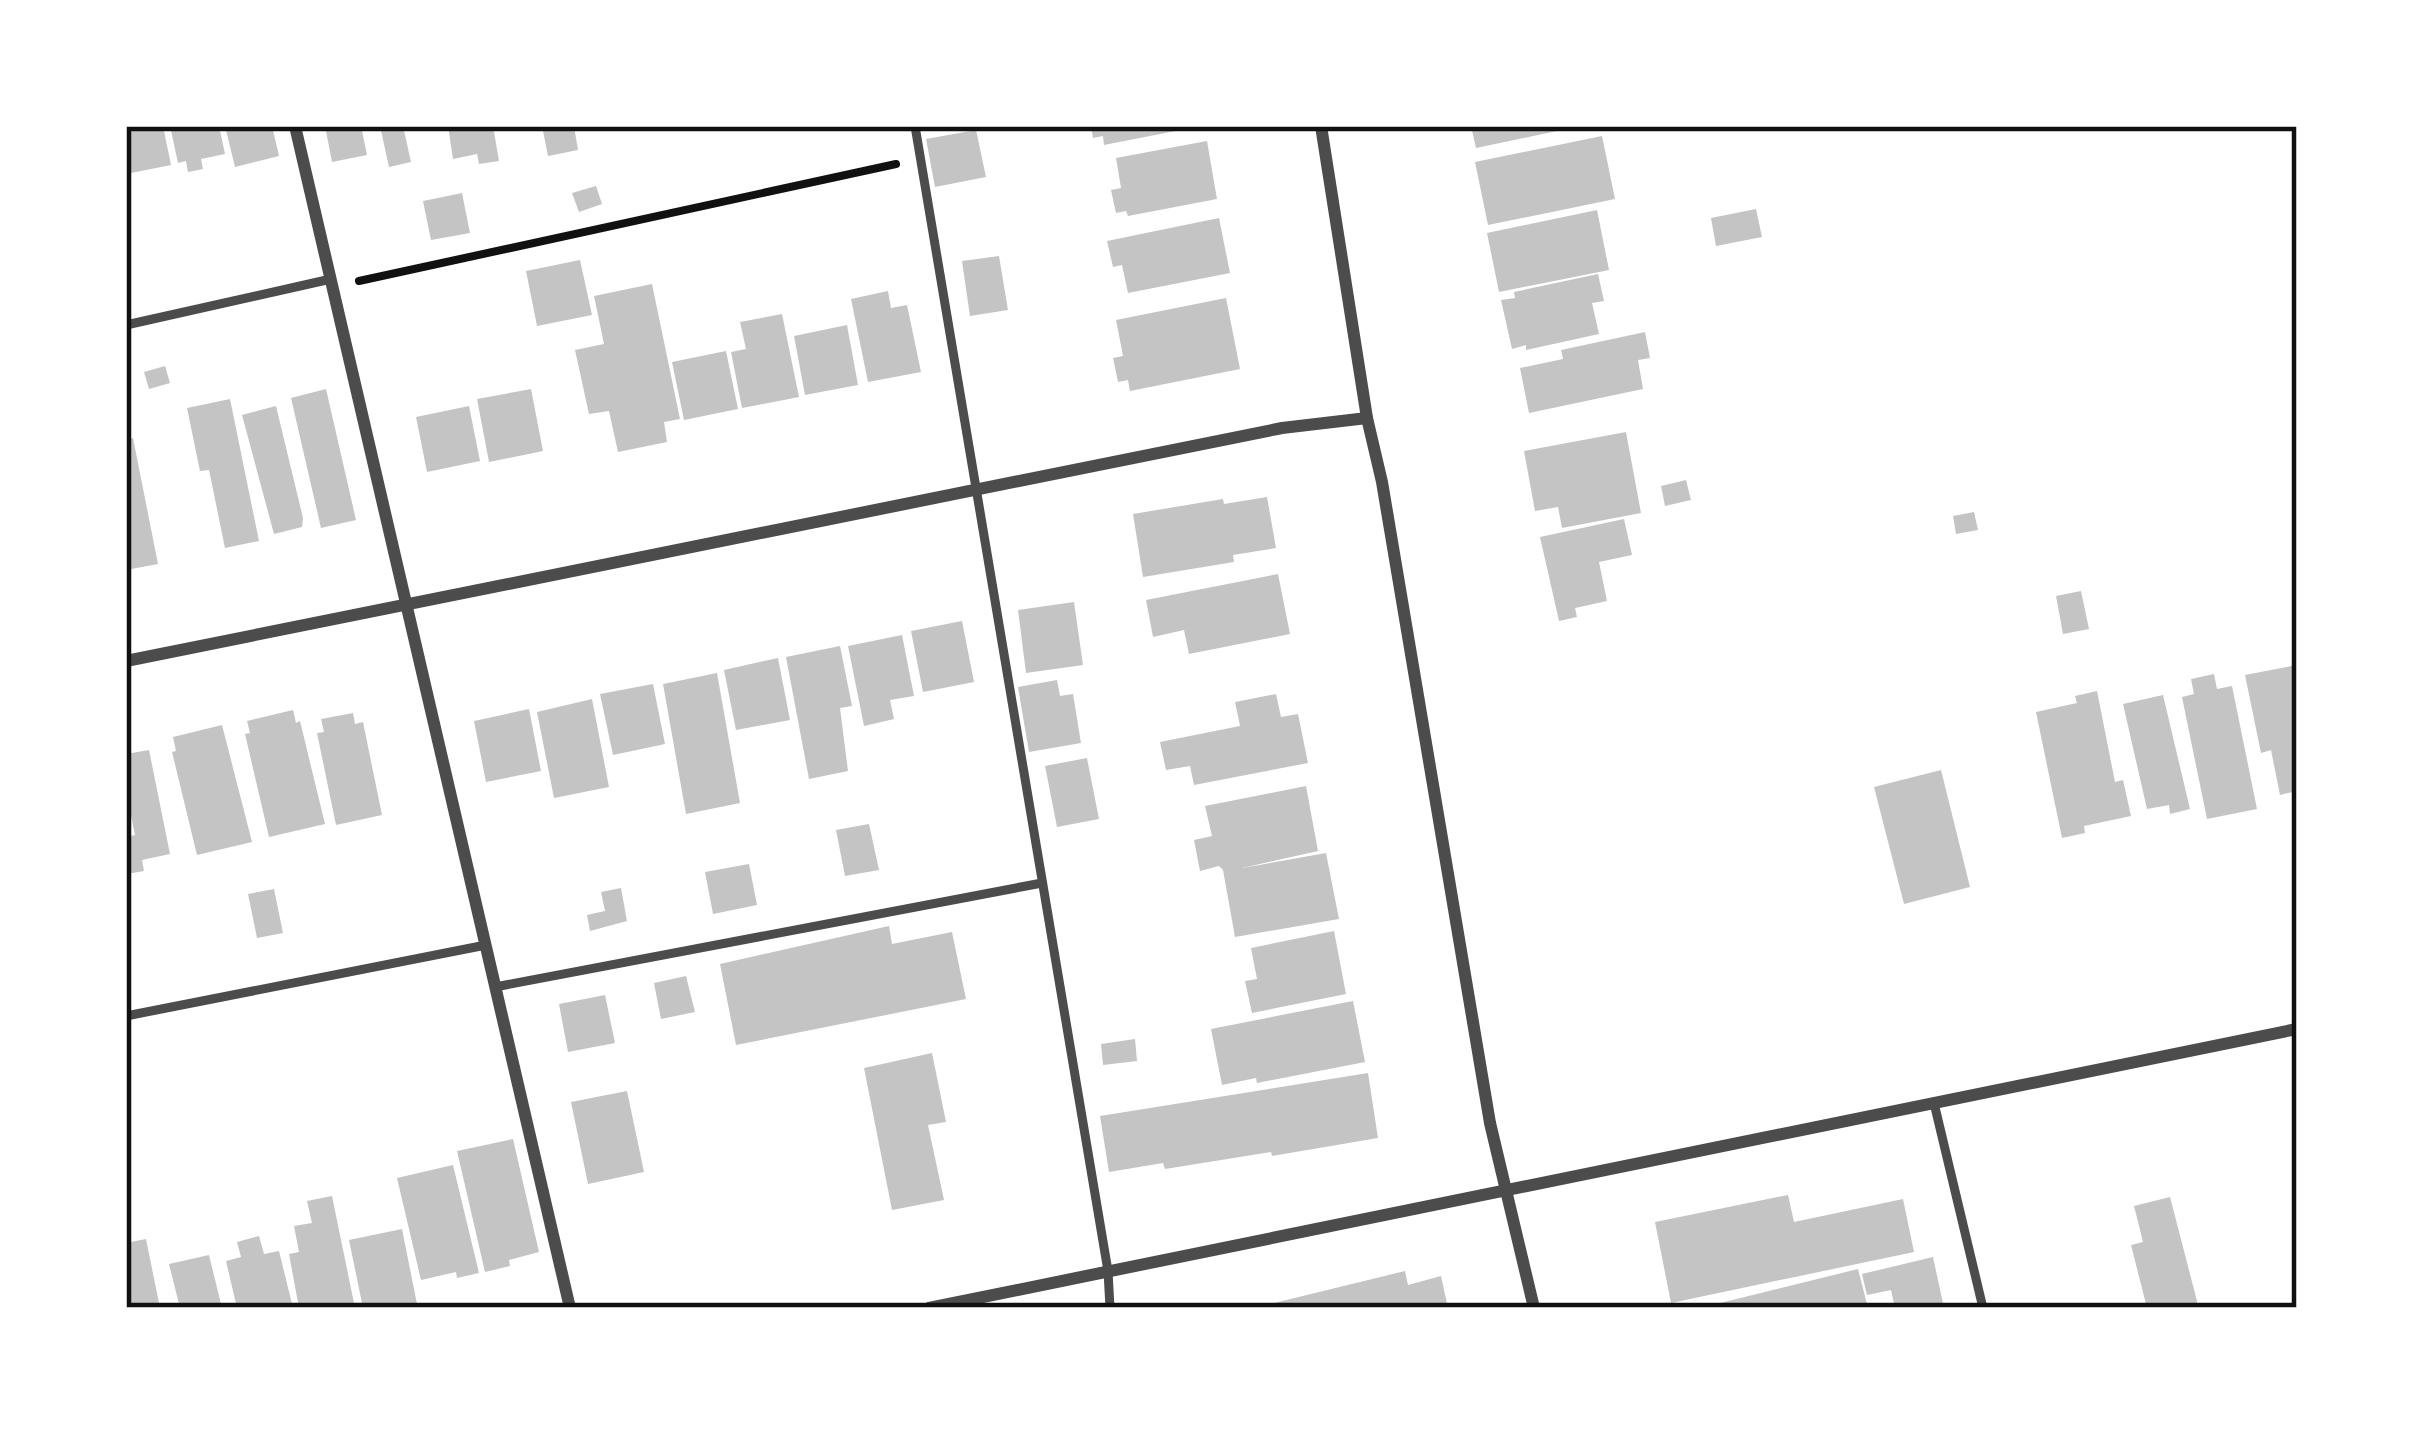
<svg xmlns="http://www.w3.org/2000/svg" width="2423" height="1434" font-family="'Libre Baskerville',serif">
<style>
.building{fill:#c4c4c4}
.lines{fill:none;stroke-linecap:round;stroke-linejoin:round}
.path{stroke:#111;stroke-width:8}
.service{stroke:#4c4c4c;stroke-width:9}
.minor{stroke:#4c4c4c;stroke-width:12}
.neatline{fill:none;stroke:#111;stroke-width:4.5}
</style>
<rect width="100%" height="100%" fill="#fff"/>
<g class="building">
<path d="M126,126H163L171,165L126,174Z"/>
<path d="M170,126H219L225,154L201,159L203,169L188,172L186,161L178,163Z"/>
<path d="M225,126H272L279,156L235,167Z"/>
<path d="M325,126H361L367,155L332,162Z"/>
<path d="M380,126H403L411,162L389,167Z"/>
<path d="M448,126H493L499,161L479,164L477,154L453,159Z"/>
<path d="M542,126H574L578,150L548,156Z"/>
<path d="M1091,126H1190L1191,128L1104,145L1103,136L1093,138Z"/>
<path d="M1471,126H1570L1571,128L1476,148Z"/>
<path d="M976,130L986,177L935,187L926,139Z"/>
<path d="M1602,136L1615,199L1488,225L1475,162Z"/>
<path d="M1207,141L1217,199L1128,216L1126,211L1116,213L1111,190L1121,188L1116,158Z"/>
<path d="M596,186L602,204L579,212L572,193Z"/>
<path d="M462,193L470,233L431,240L423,201Z"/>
<path d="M1756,209L1762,237L1716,246L1711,218Z"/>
<path d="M1597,210L1609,270L1499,292L1487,233Z"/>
<path d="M1219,218L1230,273L1128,293L1122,265L1113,267L1107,241Z"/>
<path d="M999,256L1008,310L970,316L962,261Z"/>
<path d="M580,260L592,315L537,326L526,271Z"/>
<path d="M1598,274L1604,301L1592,303L1599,334L1526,350V345L1512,349L1501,300L1515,298L1514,292Z"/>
<path d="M652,284L680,419L664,422L667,442L618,452L609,411L589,414L575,350L604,344L594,296Z"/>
<path d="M888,291L891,308L907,305L921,372L868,382L851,299Z"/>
<path d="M1226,298L1240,369L1130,391L1128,380L1118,382L1113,358L1123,356L1116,320Z"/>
<path d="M782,314L799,397L742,408L731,352L746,349L740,322Z"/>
<path d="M847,325L858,385L805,395L794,336Z"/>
<path d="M1645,332L1650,358L1638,360L1643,389L1529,413L1520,368L1563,359L1561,350Z"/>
<path d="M726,351L738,409L684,420L672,362Z"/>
<path d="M165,366L170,383L149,389L144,372Z"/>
<path d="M326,389L356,520L321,528L291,398Z"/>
<path d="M531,389L543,451L489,462L477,399Z"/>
<path d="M230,399L259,541L225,548L209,470L200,471L187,408Z"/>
<path d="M276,406L303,518L302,527L274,534L242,415Z"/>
<path d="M469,406L480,461L427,472L416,417Z"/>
<path d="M1626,432L1641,513L1562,528L1558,507L1535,511L1524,451Z"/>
<path d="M133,438L158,564L126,570V440Z"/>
<path d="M1686,480L1691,500L1665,506L1661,486Z"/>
<path d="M1267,497L1276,548L1233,555L1234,562L1143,577L1133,514L1223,499L1224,504Z"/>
<path d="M1974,512L1978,530L1956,534L1953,516Z"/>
<path d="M1624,519L1632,555L1599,562L1607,601L1575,608L1577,617L1559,621L1540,537Z"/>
<path d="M1278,574L1290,634L1189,654L1184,630L1153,637L1146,600Z"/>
<path d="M2081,591L2089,629L2063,634L2056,596Z"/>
<path d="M1074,602L1083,665L1026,673L1018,610Z"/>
<path d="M962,621L974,682L923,692L911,631Z"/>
<path d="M902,635L914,696L890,700L894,719L864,726L848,646Z"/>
<path d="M840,646L852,706L840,708L848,771L809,779L786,657Z"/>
<path d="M778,658L790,720L736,730L724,670Z"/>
<path d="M2297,665V791L2280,795L2271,750L2261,753L2245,675Z"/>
<path d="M717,673L740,803L686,814L663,684Z"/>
<path d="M2214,674L2217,689L2232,686L2257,809L2207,819L2182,697L2194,694L2191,679Z"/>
<path d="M1057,680L1060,696L1073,694L1081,743L1029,752L1018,687Z"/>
<path d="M653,684L665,744L613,755L600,694Z"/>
<path d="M2097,691L2115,782L2123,780L2131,816L2084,826L2085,833L2062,838L2036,712L2077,703L2075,696Z"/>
<path d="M1276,694L1281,717L1298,714L1308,763L1194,785L1190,766L1166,770L1160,742L1240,726L1235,702Z"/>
<path d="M2163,695L2190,809L2170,814L2169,805L2147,809L2123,704Z"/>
<path d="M592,699L609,787L554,798L537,712Z"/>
<path d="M529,709L541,771L486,782L474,721Z"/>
<path d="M293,710L296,723L300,721L325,824L269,837L245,734L250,733L247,721Z"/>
<path d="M353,713L355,724L363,722L382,815L336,825L317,733L324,732L321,719Z"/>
<path d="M222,725L252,842L197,855L172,752L176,751L173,737Z"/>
<path d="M149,750L170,854L142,860L144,871L127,874L126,837L135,835L126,791V754Z"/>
<path d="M1087,758L1099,819L1057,827L1045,766Z"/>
<path d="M1941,770L1970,887L1904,904L1874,787Z"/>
<path d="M1306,786L1318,851L1242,868L1326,853L1339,919L1235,937L1223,870L1219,866L1200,871L1194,840L1212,836L1205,806Z"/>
<path d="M869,824L879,870L845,876L836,830Z"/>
<path d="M749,864L757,905L713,914L705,872Z"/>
<path d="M621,888L627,921L590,931L587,915L605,911L601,892Z"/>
<path d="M274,889L283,933L257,938L248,894Z"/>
<path d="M889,926L892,944L952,932L966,999L736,1045L720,964Z"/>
<path d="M1334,931L1346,994L1252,1013L1245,981L1257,979L1251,948Z"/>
<path d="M686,976L695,1012L661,1019L654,983Z"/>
<path d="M605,995L615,1043L568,1052L559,1004Z"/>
<path d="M1353,1001L1365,1062L1257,1083L1256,1078L1222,1085L1211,1029Z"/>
<path d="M1135,1039L1137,1061L1103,1065L1101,1044Z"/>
<path d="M932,1053L946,1122L928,1125L944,1200L892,1210L864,1068Z"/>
<path d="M1368,1073L1378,1138L1272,1156L1271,1152L1165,1169L1163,1163L1109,1172L1100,1116Z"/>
<path d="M627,1091L644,1172L588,1184L571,1102Z"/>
<path d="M513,1139L539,1252L509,1260L510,1266L485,1272L457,1151Z"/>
<path d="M453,1165L479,1273L457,1278L456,1272L421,1280L397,1178Z"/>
<path d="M1788,1195L1794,1222L1903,1199L1914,1252L1671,1303L1655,1222Z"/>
<path d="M332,1196L355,1308H299L289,1254L299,1252L294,1226L312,1223L307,1201Z"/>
<path d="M2170,1197L2197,1301L2198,1308H2147L2131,1245L2143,1242L2134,1206Z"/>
<path d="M402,1229L417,1304L363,1308L349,1240Z"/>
<path d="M259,1236L264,1254L279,1251L293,1308H237L226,1261L241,1257L237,1242Z"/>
<path d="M146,1239L160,1308H126V1243Z"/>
<path d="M209,1255L222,1308H180L169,1264Z"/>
<path d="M1933,1257L1944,1308H1895L1891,1290L1867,1295L1862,1274Z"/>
<path d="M1858,1269L1868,1308H1708V1306Z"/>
<path d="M1405,1271L1408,1285L1441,1276L1448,1308H1254Z"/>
</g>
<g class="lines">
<path class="path" d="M359,281L896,164"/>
<g class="service">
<path d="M915,126L1108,1271L1110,1308"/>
<path d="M126,325L331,279"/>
<path d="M495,987L1042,883"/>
<path d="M126,1016L486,945"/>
<path d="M1934,1103L1983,1308"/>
</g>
<g class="minor">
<path d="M295,126L570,1308"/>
<path d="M1321,126L1367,418L1382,482L1490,1123L1534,1308"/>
<path d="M126,661L1282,428L1367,418"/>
<path d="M929,1308L2297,1029"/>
</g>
</g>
<rect width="2423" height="1434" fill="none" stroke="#ffffff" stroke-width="258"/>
<rect x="129" y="129" width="2165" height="1176" class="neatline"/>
</svg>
